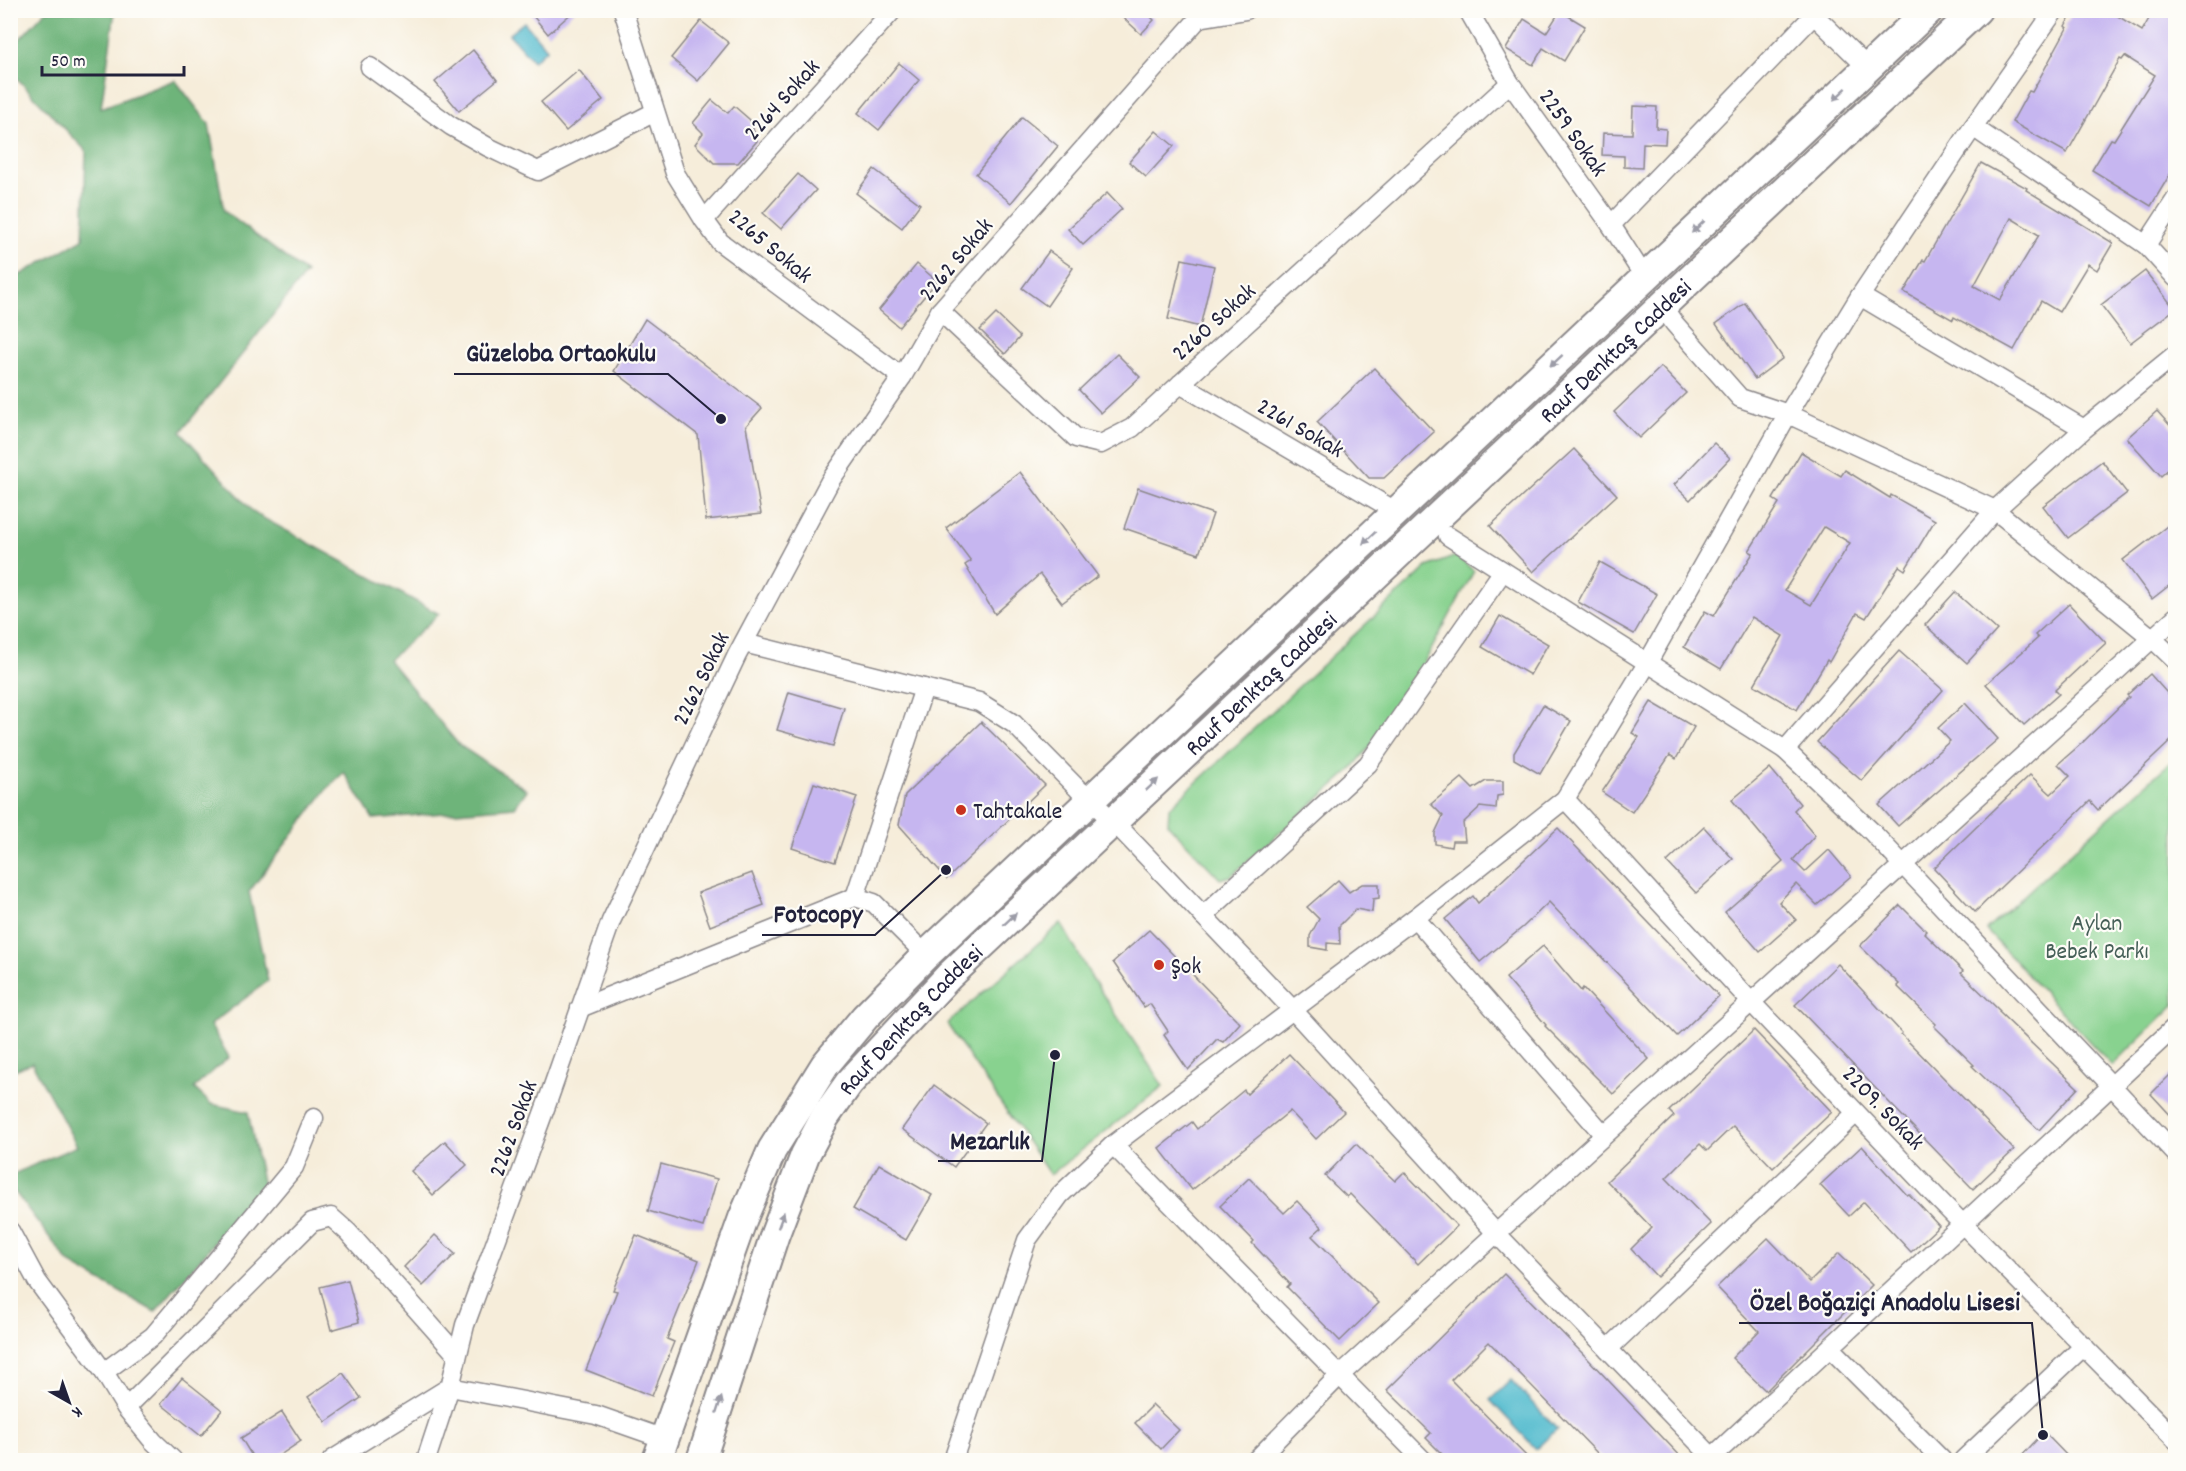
<svg xmlns="http://www.w3.org/2000/svg" width="2186" height="1471" font-family="Dekko,sans-serif">
<style>
.green{fill:#88d28f;stroke:#557a65;stroke-width:1.5}
.forest{fill:#6eb47a;stroke:#486b5a;stroke-width:1.5}
.water{fill:#50bacd;stroke:#396e84;stroke-width:1.5}
.building{fill:#c6b6f0;fill-rule:evenodd}
.lines{fill:none;stroke-linecap:round;stroke-linejoin:round}
.street-casing{stroke:#8c888a;stroke-width:21}
.primary-casing{stroke:#8c888a;stroke-width:32}
.street{stroke:#fff;stroke-width:18}
.primary{stroke:#fff;stroke-width:28}
.oneway{fill:#9c9ca7}
.poi-dot{fill:#c8321e;stroke:#fdfcf7;stroke-width:2}
.labels{text-anchor:middle;stroke-width:4.5;stroke-linejoin:round;paint-order:stroke}
.street-label{font-size:24px;fill:#22223b;stroke:#fdfcf7}
.poi-label{font-size:24px;fill:#22223b;stroke:#fdfcf7;text-anchor:start}
.park-label{font-size:24px;fill:#466058;stroke:#fdfcf7}
.leader{fill:none;stroke:#22223b;stroke-width:2}
.callout-dot{fill:#22223b;stroke:#fdfcf7;stroke-width:2}
.callout-label{font-size:26px;text-anchor:middle;font-weight:bold;fill:#22223b;stroke:#fdfcf7;stroke-width:4.5;stroke-linejoin:round;paint-order:stroke}
</style>
<rect width="100%" height="100%" fill="#fdfcf7"/>
<filter id="ink" filterUnits="userSpaceOnUse"><feTurbulence type="fractalNoise" baseFrequency=".0167" numOctaves="2"/><feDisplacementMap in="SourceGraphic" scale="12" xChannelSelector="R" yChannelSelector="G"/><feConvolveMatrix kernelMatrix="1 2 1 2 8 2 1 2 1" color-interpolation-filters="sRGB"/></filter>
<filter id="wash" filterUnits="userSpaceOnUse"><feTurbulence type="fractalNoise" baseFrequency=".008" numOctaves="4" result="noise"/><feDisplacementMap in="SourceGraphic" scale="24" xChannelSelector="R" yChannelSelector="G"/><feGaussianBlur stdDeviation="1.35" result="paint"/><feColorMatrix in="noise" values="0 0 0 0 0 0 0 0 0 0 0 0 0 0 0 0 0 1.4 0 .05"/><feComposite in="paint" operator="in"/></filter>
<g filter="url(#wash)">
<rect width="100%" height="100%" fill="#f6edda"/>
<g class="green">
<path d="M1456,556L1474,571L1396,714L1351,770L1231,876L1220,879L1168,824L1169,808L1427,567Z"/>
<path d="M2175,758V1004L2112,1066L1986,930Z"/>
<path d="M1061,923L1092,978L1163,1086L1050,1175L947,1024Z"/>
</g>
<path class="forest" d="M46,11H115L101,108L175,80L209,124L224,211L306,273L181,432L254,513L439,614L389,660L459,745L527,790L515,807L373,819L344,772L327,789L249,892L268,981L210,1025L229,1057L194,1088L211,1104L248,1112L263,1186L155,1312L69,1263L11,1187V1175L77,1146L32,1063L10,1072L11,280L83,239L86,151L11,72V48Z"/>
<g class="water">
<path d="M524,22L547,49L533,61L509,34Z"/>
<path d="M1511,1380L1557,1429L1536,1449L1490,1400Z"/>
</g>
<g id="blocks">
<g class="building">
<path d="M528,10H575L548,34Z"/>
<path d="M1115,10H1144L1154,20L1141,34Z"/>
<path d="M2074,10H2108L2142,31L2154,10H2175V166L2151,206L2092,170L2111,139L2114,140L2155,75L2125,56L2122,60L2120,59L2067,153L2012,122L2029,91L2032,92L2067,28L2065,26Z"/>
<path d="M1560,11L1585,26L1564,61L1543,48L1533,65L1506,49L1524,19L1546,33Z"/>
<path d="M701,21L729,43L698,81L671,58Z"/>
<path d="M473,50L497,80L459,111L435,82Z"/>
<path d="M899,63L919,80L879,130L858,113Z"/>
<path d="M579,70L603,100L566,131L541,102Z"/>
<path d="M712,100L728,113L734,106L750,120L757,141L738,163H714L695,144L703,133L693,123Z"/>
<path d="M1633,106L1657,107L1656,128L1666,129L1665,144L1643,143L1642,168L1624,167V156L1602,155L1603,133L1632,134Z"/>
<path d="M1022,117L1058,146L1011,203L976,174Z"/>
<path d="M1156,131L1174,146L1146,177L1129,162Z"/>
<path d="M1981,163L2027,188L2026,190L2113,243L2097,270L2088,264L2059,312L2041,301L2014,350L1954,317L1953,320L1904,292L1923,260L1925,261ZM2011,218L2039,235L2000,300L1974,286Z"/>
<path d="M874,169L920,204L902,228L856,193Z"/>
<path d="M798,174L816,190L781,229L763,213Z"/>
<path d="M1107,193L1122,209L1083,245L1068,229Z"/>
<path d="M1049,251L1073,268L1047,306L1022,288Z"/>
<path d="M1182,259L1214,266L1200,327L1168,319Z"/>
<path d="M917,264L937,281L899,327L879,310Z"/>
<path d="M2145,271L2175,309L2130,343L2101,305Z"/>
<path d="M1745,303L1783,358L1755,379L1716,324Z"/>
<path d="M996,314L1020,337L1005,354L980,330Z"/>
<path d="M645,319L762,408L746,426L761,514L706,520L698,435L614,371Z"/>
<path d="M1117,354L1140,377L1101,413L1079,390Z"/>
<path d="M1661,367L1686,393L1639,438L1614,412Z"/>
<path d="M1374,368L1434,432L1384,478H1369L1317,422Z"/>
<path d="M2157,411L2175,431V463L2161,476L2127,438Z"/>
<path d="M1714,443L1730,458L1690,500L1674,485Z"/>
<path d="M1574,449L1617,495L1533,572L1490,526Z"/>
<path d="M1801,452L1841,476L1845,470L1890,498L1891,495L1935,520L1905,570L1899,566L1866,618L1857,613L1829,662L1827,660L1797,710L1754,685L1783,636L1752,617L1721,669L1684,647L1705,611L1714,616L1753,553L1749,551L1779,503L1773,499ZM1824,527L1850,543L1811,605L1785,590Z"/>
<path d="M2102,461L2127,493L2068,538L2043,506Z"/>
<path d="M1020,472L1098,576L1062,603L1040,574L995,614L965,565L971,561L946,528Z"/>
<path d="M1138,488L1213,514L1199,554L1124,528Z"/>
<path d="M2175,520V581L2152,599L2123,560Z"/>
<path d="M1600,562L1657,594L1634,634L1578,602Z"/>
<path d="M1955,592L1997,630L1967,663L1925,625Z"/>
<path d="M2069,604L2106,643L2055,690L2059,694L2024,725L1986,684L2038,638L2035,635Z"/>
<path d="M1500,616L1548,644L1530,675L1482,647Z"/>
<path d="M1899,651L1943,690L1862,781L1817,742Z"/>
<path d="M2150,674L2175,702V737L2098,810L2090,801L1975,912L1934,868L2030,775L2051,794L2070,776L2058,764L2081,744L2129,697L2127,695Z"/>
<path d="M789,692L844,708L833,746L777,730Z"/>
<path d="M1651,702L1694,727L1676,759L1670,755L1632,812L1602,792L1639,737L1632,733Z"/>
<path d="M1965,703L1998,739L1898,826L1879,805L1950,741L1938,728Z"/>
<path d="M1543,705L1571,721L1540,774L1514,759V753Z"/>
<path d="M981,722L1045,785L947,879L899,825L905,795Z"/>
<path d="M1770,768L1800,804L1794,810L1815,835L1793,860L1805,872L1829,850L1851,876L1817,905L1796,884L1779,902L1796,920L1760,952L1725,912L1783,861L1732,800Z"/>
<path d="M1462,778L1473,789L1486,781H1503V795L1497,796L1496,809L1480,807L1463,823L1465,841H1452L1451,847L1435,844V833L1443,816L1431,804Z"/>
<path d="M814,783L857,797L835,862L792,848Z"/>
<path d="M1704,827L1733,859L1696,893L1667,862Z"/>
<path d="M1558,828L1719,996L1677,1036L1549,902L1523,927L1480,962L1445,919L1473,896L1478,903Z"/>
<path d="M752,873L764,905L710,926L698,893Z"/>
<path d="M1338,880L1349,892L1362,884H1379V898L1373,899L1372,912L1356,909L1339,926L1340,944L1327,943V950L1310,947V936L1319,919L1307,907Z"/>
<path d="M1900,905L1926,931L1924,933L1963,971L1961,973L2000,1011L1999,1012L2078,1088L2039,1130L1972,1066L1974,1065L1934,1026L1936,1024L1897,986L1899,984L1860,946Z"/>
<path d="M1149,930L1240,1023L1223,1042L1217,1039L1188,1070L1164,1035L1168,1031L1150,1004L1144,1007L1113,962Z"/>
<path d="M1543,946L1581,991L1583,988L1649,1059L1613,1094L1545,1026L1546,1025L1506,978Z"/>
<path d="M1838,964L1902,1033L1901,1034L2014,1150L1973,1189L1795,1005Z"/>
<path d="M1754,1030L1832,1112L1773,1168L1733,1126L1707,1151L1700,1144L1666,1178L1711,1224L1657,1277L1631,1249L1652,1228L1607,1181L1674,1116L1669,1111Z"/>
<path d="M1289,1054L1344,1112L1316,1139L1290,1111L1192,1190L1159,1148L1192,1122L1197,1129L1244,1090L1247,1094Z"/>
<path d="M2175,1070V1120L2151,1094Z"/>
<path d="M934,1085L986,1123L954,1167L902,1129Z"/>
<path d="M445,1141L467,1165L433,1195L411,1171Z"/>
<path d="M1356,1144L1395,1181L1404,1172L1457,1226L1418,1264L1350,1194L1347,1197L1325,1176Z"/>
<path d="M1862,1146L1907,1195L1909,1194L1939,1226L1911,1252L1864,1202L1849,1216L1820,1185Z"/>
<path d="M661,1164L717,1179L703,1227L648,1211Z"/>
<path d="M879,1164L932,1195L906,1240L853,1209Z"/>
<path d="M1249,1178L1284,1213L1297,1201L1322,1227L1312,1236L1379,1303L1340,1341L1287,1287L1290,1284L1252,1243L1254,1241L1220,1206Z"/>
<path d="M435,1235L455,1254L423,1286L404,1267Z"/>
<path d="M636,1235L699,1260L667,1339L674,1342L652,1396L586,1370L617,1291L613,1290Z"/>
<path d="M1768,1238L1810,1282L1839,1253L1872,1285L1766,1391L1732,1358L1759,1331L1717,1287Z"/>
<path d="M1504,1274L1589,1360L1685,1461H1605L1489,1342L1451,1380L1531,1461H1449L1426,1438L1431,1433L1387,1390Z"/>
<path d="M348,1280L359,1322L331,1330L320,1287Z"/>
<path d="M343,1373L361,1398L326,1422L308,1397Z"/>
<path d="M182,1378L222,1410L201,1436L161,1404Z"/>
<path d="M1153,1405L1179,1430L1161,1449L1135,1423Z"/>
<path d="M282,1412L301,1441L271,1461H255L241,1438Z"/>
<path d="M2044,1432L2072,1461H2017Z"/>
</g>
</g>
</g>
<g filter="url(#ink)">
<use href="#blocks" fill-opacity="0" stroke="#8c888a" stroke-width="1.5"/>
<g class="lines">
<defs>
<g id="street">
<path d="M623,10L675,173L704,220L720,242L902,377"/>
<path d="M1468,10L1510,83L1611,225L1645,278"/>
<path d="M1809,10L1868,68"/>
<path d="M1199,18L1246,10"/>
<path d="M370,67L451,126L488,147L538,171L655,112"/>
<path d="M1973,127L2146,245L2176,278"/>
<path d="M704,220L893,10"/>
<path d="M1611,225L1814,15"/>
<path d="M2146,245L2176,199"/>
<path d="M1860,296L2084,429"/>
<path d="M1662,306L1674,323L1740,398L1788,414L1995,510L2152,638L2176,661"/>
<path d="M940,311L1076,438L1101,444L1132,428L1510,83"/>
<path d="M1180,384L1397,512"/>
<path d="M1448,536L1785,750L1871,831L2176,1154"/>
<path d="M744,643L979,702L1014,724L1078,789L1113,821L1293,1010L1496,1233L1715,1460"/>
<path d="M1785,750L1995,510L2084,429L2176,354"/>
<path d="M1565,799L1751,1002L1941,1202L2176,1440"/>
<path d="M855,897L924,688"/>
<path d="M1203,916L1368,764L1503,571"/>
<path d="M1415,918L1604,1135"/>
<path d="M580,1008L855,897L874,903L926,955"/>
<path d="M1113,1145L1423,1460"/>
<path d="M10,1231L37,1281L104,1372L126,1408L153,1441L173,1460"/>
<path d="M1830,1348L1942,1460"/>
<path d="M1608,1349L1856,1113"/>
<path d="M104,1372L153,1336L225,1250L294,1167L314,1118"/>
<path d="M126,1408L312,1222L331,1217L348,1232L457,1355"/>
<path d="M332,1460L450,1387L596,1415L656,1436L662,1446"/>
<path d="M426,1460L450,1387L465,1325L547,1103L611,921L737,655L830,481L902,377L940,311L1199,18"/>
<path d="M953,1460L1027,1240L1060,1195L1113,1145L1415,918L1565,799L1648,662L1788,414L1860,296L1973,127L2055,10"/>
<path d="M1256,1460L1340,1375L2176,617"/>
<path d="M1709,1460L2176,1026"/>
<path d="M1963,1460L2084,1346"/>
</g>
<g id="primary">
<path d="M657,1460L743,1218L772,1150L825,1065L865,1017L926,955L1929,10"/>
<path id="s1" d="M701,1460L775,1234L805,1155L825,1117L849,1083L949,976L1977,10"/>
</g>
</defs>
<use href="#street" class="street-casing"/>
<use href="#primary" class="primary-casing"/>
<use href="#street" class="street"/>
<use href="#primary" class="primary"/>
</g>
<defs><path id="oneway-solid" d="M-6-.8H1V-3.2L6.5 0L1 3.2V.8H-6Z" transform="scale(1.5)"/></defs>
<g class="oneway">
<use href="#oneway-solid" transform="translate(1840 94) rotate(137)"/>
<use href="#oneway-solid" transform="translate(1698 227) rotate(137)"/>
<use href="#oneway-solid" transform="translate(1556 361) rotate(137)"/>
<use href="#oneway-solid" transform="translate(1369 538) rotate(137)"/>
<use href="#oneway-solid" transform="translate(1152 785) rotate(-43)"/>
<use href="#oneway-solid" transform="translate(1010 919) rotate(-43)"/>
<use href="#oneway-solid" transform="translate(781 1220) rotate(-70)"/>
<use href="#oneway-solid" transform="translate(719 1405) rotate(-72)"/>
</g>
</g>
<g class="poi-dot">
<circle cx="961" cy="810" r="6"/>
<circle cx="1159" cy="965" r="6"/>
</g>
<g class="labels">
<g class="street-label">
<text transform="translate(781 99) rotate(-48)" y="8">2264 Sokak</text>
<text transform="translate(1574 132) rotate(55)" y="8">2259 Sokak</text>
<text transform="translate(771 245) rotate(40)" y="8">2265 Sokak</text>
<text transform="translate(955 259) rotate(-50)" y="8">2262 Sokak</text>
<text transform="translate(1213 321) rotate(-42)" y="8">2260 Sokak</text>
<text dy="8" stroke="none"><textPath href="#s1" startOffset="1467">Rauf Denktaş Caddesi</textPath></text>
<text transform="translate(1301 427) rotate(30)" y="8">2261 Sokak</text>
<text transform="translate(700 678) rotate(-64)" y="8">2262 Sokak</text>
<text dy="8" stroke="none"><textPath href="#s1" startOffset="981">Rauf Denktaş Caddesi</textPath></text>
<text dy="8" stroke="none"><textPath href="#s1" startOffset="495">Rauf Denktaş Caddesi</textPath></text>
<text transform="translate(1884 1107) rotate(46)" y="8">2209. Sokak</text>
<text transform="translate(512 1128) rotate(-70)" y="8">2262 Sokak</text>
</g>
<g class="poi-label">
<text x="973" y="818">Tahtakale</text>
<text x="1171" y="973">Şok</text>
</g>
<g class="park-label">
<text x="2097" y="930">Aylan<tspan x="2097" dy="28">Bebek Parkı</tspan></text>
</g>
</g>
<path class="leader" d="M721 419L668 374H454M946 870L875 935H762M1055 1055L1042 1161H938M2043 1435L2032 1323H1739"/>
<g class="callout-dot">
<circle cx="721" cy="419" r="6"/>
<circle cx="946" cy="870" r="6"/>
<circle cx="1055" cy="1055" r="6"/>
<circle cx="2043" cy="1435" r="6"/>
</g>
<g class="callout-label">
<text x="561" y="361">Güzeloba Ortaokulu</text>
<text x="818" y="922">Fotocopy</text>
<text x="990" y="1149">Mezarlık</text>
<text x="1885" y="1310">Özel Boğaziçi Anadolu Lisesi</text>
</g>
<rect width="2186" height="1471" fill="none" stroke="#fdfcf7" stroke-width="36"/>
<g transform="translate(69 1402) rotate(140)" stroke="#fdfcf7" stroke-width="4.5" paint-order="stroke">
<path d="M0-4.5L10 22L0 15L-10 22Z" fill="#22223b"/>
<text y="-9" font-size="16" font-weight="bold" text-anchor="middle" fill="#22223b">K</text>
</g>
<path d="M42 66v9h142v-9" fill="none" stroke="#22223b" stroke-width="3"/>
<text x="51" y="66" font-size="18" fill="#22223b" stroke="#fdfcf7" stroke-width="4.5" paint-order="stroke">50 m</text>
</svg>
